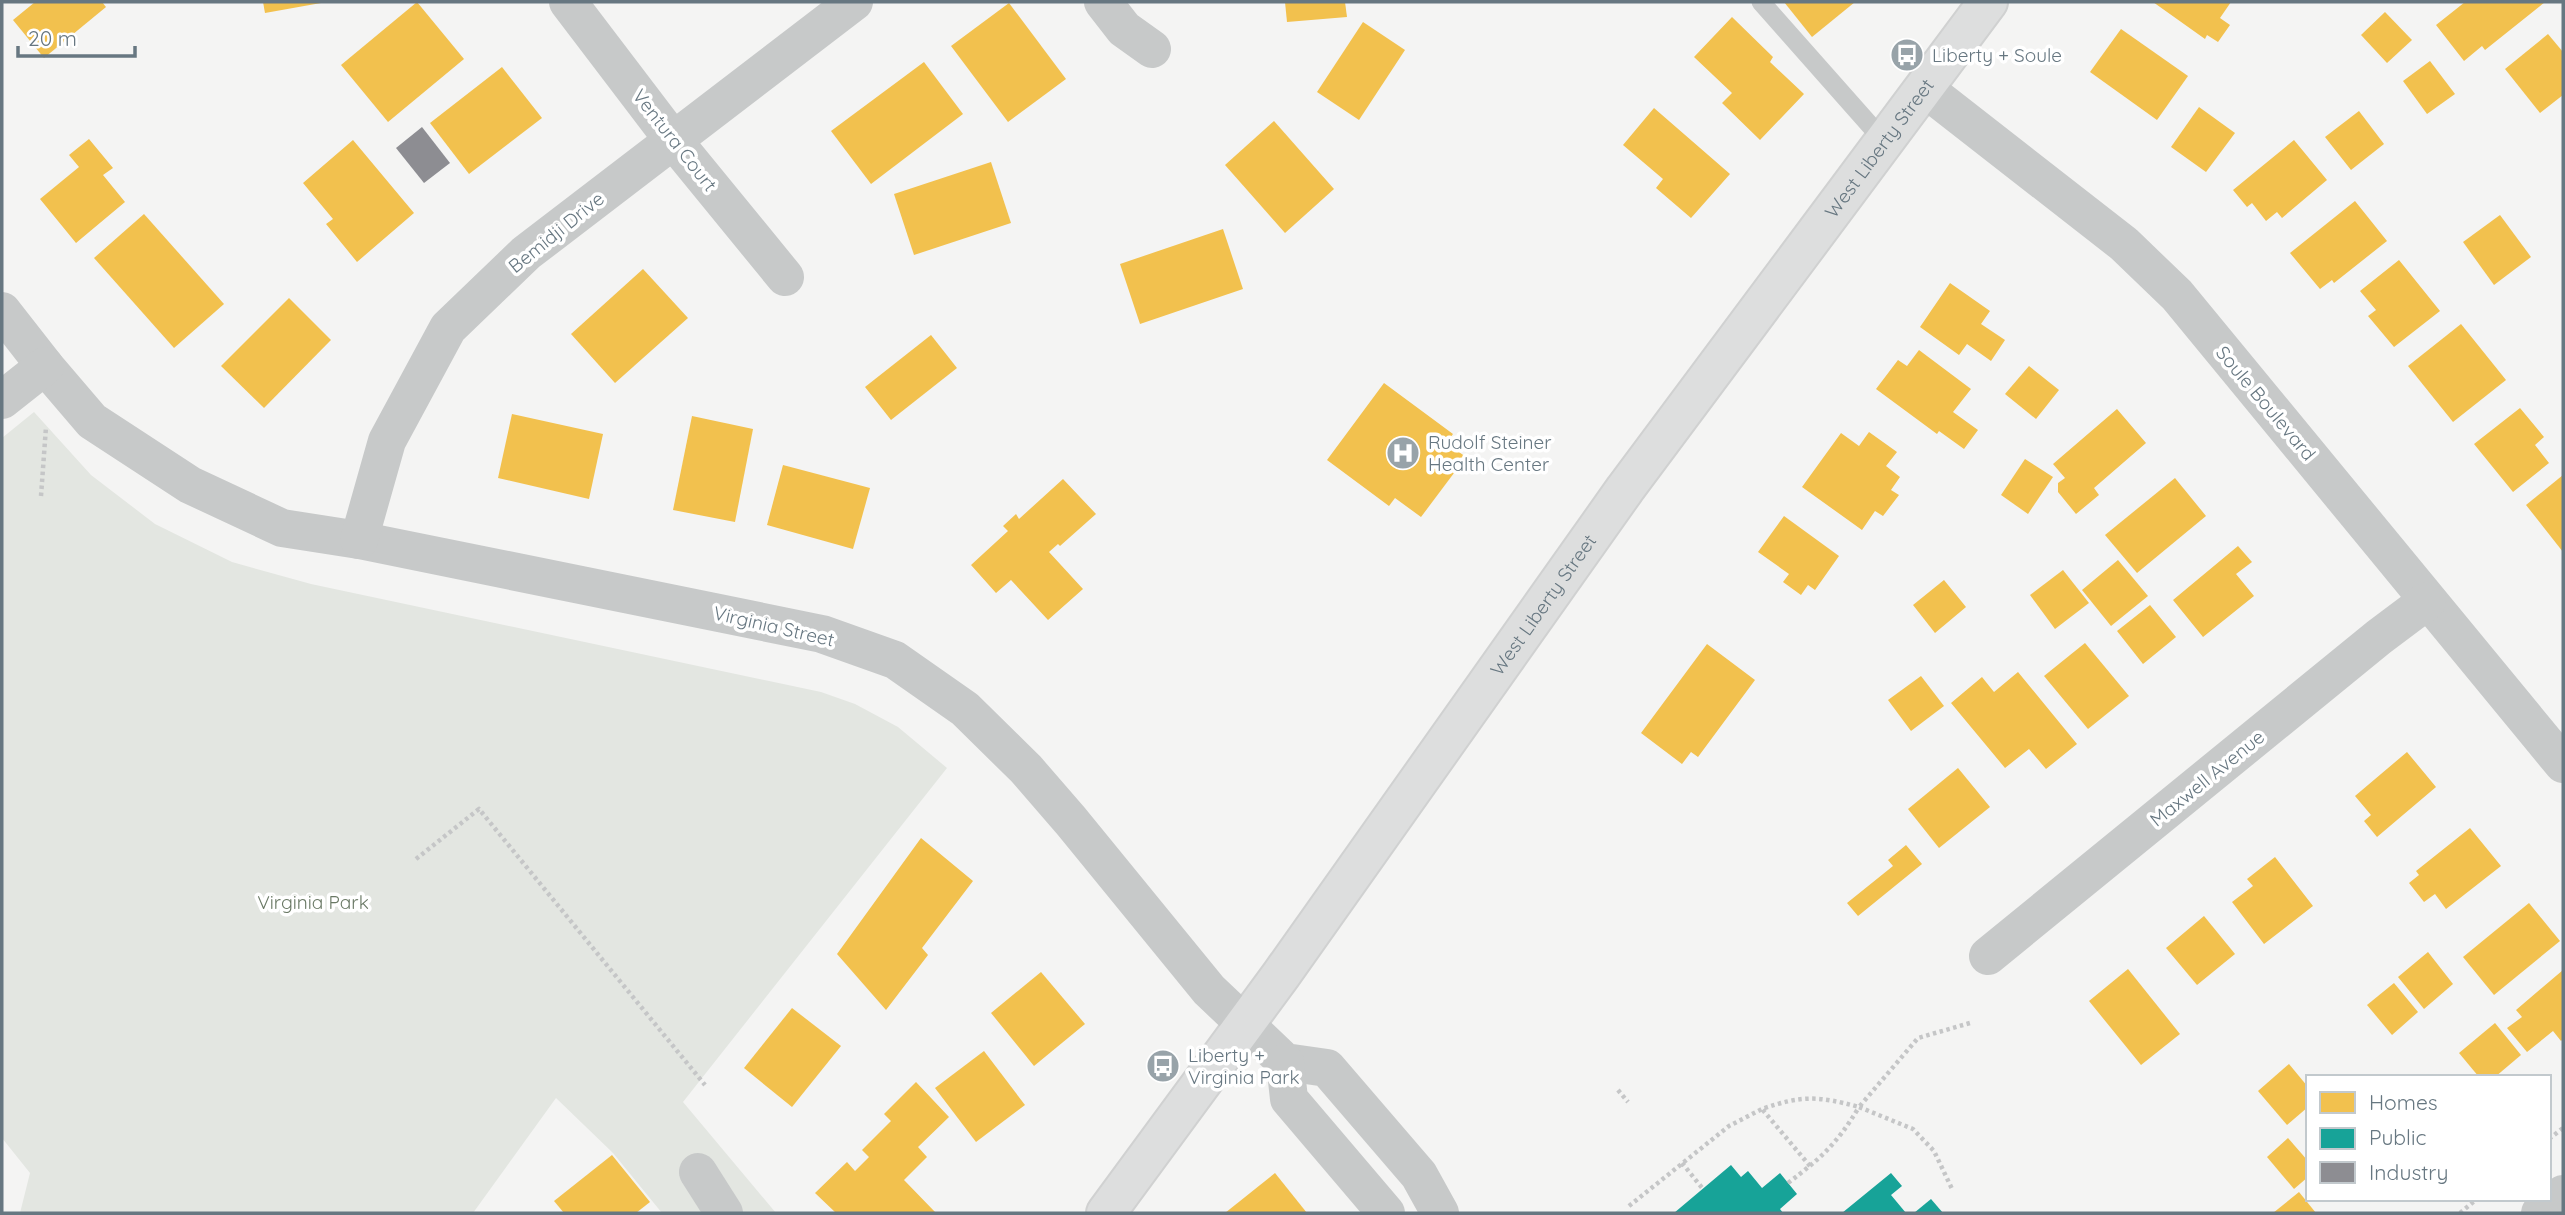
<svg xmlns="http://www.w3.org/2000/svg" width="2565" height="1215" font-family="Quicksand,sans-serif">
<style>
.green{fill:#e3e6e1}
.homes{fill:#f2c14e}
.public{fill:#17a398}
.industry{fill:#8d8d92}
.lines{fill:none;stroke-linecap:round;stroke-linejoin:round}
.secondary-casing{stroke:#d0d1d1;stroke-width:42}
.path{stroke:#c5c6c7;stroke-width:4.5;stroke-dasharray:3.5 3.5;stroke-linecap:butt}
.lane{stroke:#c7c9c9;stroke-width:19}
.street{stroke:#c7c9c9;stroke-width:38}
.secondary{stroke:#dddede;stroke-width:38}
.labels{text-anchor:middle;stroke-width:7;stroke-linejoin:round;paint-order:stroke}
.poi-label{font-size:19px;fill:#677781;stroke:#fff;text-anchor:start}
.street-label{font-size:19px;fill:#677781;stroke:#fff}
.park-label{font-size:19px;fill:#6a7965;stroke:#fff}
</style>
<rect width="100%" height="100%" fill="#f4f4f3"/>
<path class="green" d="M34,412L91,475L155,524L232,562L311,584L821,692L855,704L898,727L947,768L683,1102L776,1213H662L613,1153L556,1098L473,1213H20L30,1173L2,1138V438Z"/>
<g class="homes">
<path d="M35,2H102L106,7L44,58L13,20Z"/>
<path d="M263,2H321V3L265,13Z"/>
<path d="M417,2L464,59L388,122L341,65Z"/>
<path d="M1285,2H1345L1347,17L1287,22Z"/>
<path d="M1784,2H1855L1812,37Z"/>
<path d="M2153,2H2231L2220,18L2230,25L2218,42L2207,35L2205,39Z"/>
<path d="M2465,2H2545L2485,50L2482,46L2464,61L2436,25Z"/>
<path d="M1009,3L1066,79L1008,122L951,46Z"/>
<path d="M2385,12L2412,40L2387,63L2361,35Z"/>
<path d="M1732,17L1773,57L1770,62L1804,94L1760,140L1722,103L1732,93L1694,57Z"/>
<path d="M1363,22L1405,50L1359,120L1317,92Z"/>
<path d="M2121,29L2188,76L2157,120L2090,72Z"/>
<path d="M2548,34L2563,52V95L2540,113L2505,69Z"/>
<path d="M2430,61L2455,94L2427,114L2403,81Z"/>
<path d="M924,62L963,114L871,184L831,131Z"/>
<path d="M502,67L542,118L469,174L430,123Z"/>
<path d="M2199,107L2235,133L2206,172L2171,147Z"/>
<path d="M1654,108L1730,174L1691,218L1656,188L1663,179L1623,145Z"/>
<path d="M2359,111L2384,144L2351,170L2325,137Z"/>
<path d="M1274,121L1334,189L1285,233L1225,165Z"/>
<path d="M89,139L113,168L103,175L125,202L76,243L40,199L79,167L69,155Z"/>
<path d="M353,140L414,213L357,262L326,224L333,219L303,183Z"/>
<path d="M2294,140L2327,180L2282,218L2277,212L2266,221L2252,203L2247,207L2233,190Z"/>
<path d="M991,162L1011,223L914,255L894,194Z"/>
<path d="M2355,201L2387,241L2334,283L2332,280L2320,289L2290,253Z"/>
<path d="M144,214L224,304L174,348L94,258Z"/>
<path d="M2500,215L2531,257L2494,285L2463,242Z"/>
<path d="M1223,229L1243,289L1140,324L1120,264Z"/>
<path d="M2399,260L2440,311L2394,347L2368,316L2376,310L2360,291Z"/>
<path d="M643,269L688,318L615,383L571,334Z"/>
<path d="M1950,283L1990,311L1981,324L2005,340L1991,361L1967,344L1959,355L1920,327Z"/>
<path d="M289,298L331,340L264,408L221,366Z"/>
<path d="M2461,324L2506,380L2453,422L2408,366Z"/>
<path d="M931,335L957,368L891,420L865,387Z"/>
<path d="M1919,350L1971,389L1953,412L1978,430L1964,449L1939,431L1937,434L1876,389L1898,360L1907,366Z"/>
<path d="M2029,366L2059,390L2036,419L2005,394Z"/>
<path d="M1384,383L1453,434L1446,443L1466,457L1421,517L1395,498L1389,506L1327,460Z"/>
<path d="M2520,408L2544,437L2535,445L2549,463L2513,492L2474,444Z"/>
<path d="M2117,409L2146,443L2094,488L2099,495L2076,514L2058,492V483L2065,478L2053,464Z"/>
<path d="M512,414L603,434L589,499L498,478Z"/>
<path d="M692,416L753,429L735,522L673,510Z"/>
<path d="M1869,432L1897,452L1886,466L1900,477L1891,490L1899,495L1883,516L1875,511L1862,530L1802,487L1841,433L1859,446Z"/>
<path d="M2025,459L2053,477L2028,514L2001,495Z"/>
<path d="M783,465L870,488L853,549L767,525Z"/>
<path d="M2563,475V552L2526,505Z"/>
<path d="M2175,478L2206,516L2137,573L2105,535Z"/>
<path d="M1063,479L1096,514L1060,546L1058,544L1049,552L1083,589L1048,620L1011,580L996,593L971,565L1008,531L1003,526L1016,514L1019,519Z"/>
<path d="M1784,516L1839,556L1815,590L1808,585L1801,595L1783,582L1789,574L1758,552Z"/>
<path d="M2238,546L2252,562L2236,574L2254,596L2203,637L2173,600Z"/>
<path d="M2118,560L2148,596L2111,626L2082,590Z"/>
<path d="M2063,570L2089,603L2055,629L2030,595Z"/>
<path d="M1944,580L1966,607L1935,633L1913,605Z"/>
<path d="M2150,605L2176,637L2143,664L2117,631Z"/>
<path d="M2085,643L2129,696L2088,729L2044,676Z"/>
<path d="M1707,644L1755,680L1698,757L1691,752L1682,764L1641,733Z"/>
<path d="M2018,672L2077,744L2046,769L2029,749L2005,768L1951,703L1982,677L1994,692Z"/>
<path d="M1921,676L1944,706L1911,731L1888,700Z"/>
<path d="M2407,752L2436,787L2377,837L2364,821L2371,815L2355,796Z"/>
<path d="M1958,768L1990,807L1939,848L1908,809Z"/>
<path d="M2470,828L2501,866L2446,909L2435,894L2424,902L2409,883L2419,875L2416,871Z"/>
<path d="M921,838L973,881L922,948L928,955L886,1010L837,954Z"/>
<path d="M1906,845L1922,864L1858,916L1847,903L1893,866L1888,860Z"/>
<path d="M2275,857L2313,906L2264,944L2232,902L2253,886L2247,879Z"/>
<path d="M2529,903L2560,941L2494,995L2463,957Z"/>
<path d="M2204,916L2235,954L2197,985L2166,948Z"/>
<path d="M2428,952L2453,984L2424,1009L2398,977Z"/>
<path d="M2128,969L2180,1034L2141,1065L2089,1001Z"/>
<path d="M2563,970V1039L2561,1041L2553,1031L2527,1052L2507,1028L2522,1017L2516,1010Z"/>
<path d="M1041,972L1085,1024L1034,1066L991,1013Z"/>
<path d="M2394,983L2418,1012L2392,1035L2367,1005Z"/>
<path d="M792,1008L841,1046L792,1107L744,1068Z"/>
<path d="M2495,1023L2521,1055L2495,1077H2479L2459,1053Z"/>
<path d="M984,1051L1025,1105L976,1142L935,1088Z"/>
<path d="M2289,1064L2308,1087V1107L2287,1125L2258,1091Z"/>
<path d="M916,1082L949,1117L918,1147L927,1157L904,1180L936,1213H836L815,1193L847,1162L855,1171L869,1157L862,1150L891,1121L884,1114Z"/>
<path d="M2288,1138L2308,1161V1177L2294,1189L2267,1157Z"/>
<path d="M612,1155L650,1202L636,1213H564L554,1201Z"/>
<path d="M1275,1173L1307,1213H1225Z"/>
<path d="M2299,1192L2316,1213H2273Z"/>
</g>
<g class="public">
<path d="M1731,1165L1741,1177L1748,1171L1762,1188L1780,1173L1797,1194L1780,1209L1783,1213H1674Z"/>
<path d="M1891,1173L1902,1186L1891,1195L1906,1213H1842Z"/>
<path d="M1931,1199L1943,1213H1914Z"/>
</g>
<path class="industry" d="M422,127L450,163L424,183L396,148Z"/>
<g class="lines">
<defs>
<g id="secondary">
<path id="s1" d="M1106,1213L1281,975L1625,489L1988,2"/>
</g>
</defs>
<use href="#secondary" class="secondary-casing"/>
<g class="path">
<path d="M41,496L46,427"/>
<path d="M416,859L479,809L705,1085"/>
<path d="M1618,1090L1628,1102"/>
<path d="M2549,1139L2563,1128"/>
<path d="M1682,1163L1703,1189"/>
<path d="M1810,1166L1762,1109C1802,1095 1819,1096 1859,1107L1918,1038L1970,1023"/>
<path d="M1788,1183C1821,1158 1837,1144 1859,1107L1913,1129L1934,1151L1953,1191"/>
<path d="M1629,1206L1729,1126L1762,1109"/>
<path d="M2460,1213L2477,1199"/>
</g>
<path class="lane" d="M1761,2L1884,141"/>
<g class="street">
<path d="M568,2L673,140L785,277"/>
<path d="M1103,2L1124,29L1152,49"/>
<path d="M1924,88L2124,244L2177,295L2563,764"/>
<path d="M2,311L45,366L92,421L190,485L282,528L359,540L822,634L895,660L965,709L1026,769L1071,821L1209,990L1285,1062L1327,1068L1419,1175L1440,1213"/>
<path d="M2,400L45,366"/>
<path d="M359,540L387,441L448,328L526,253L854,2"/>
<path d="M1988,956L2379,637L2427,601"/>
<path d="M1285,1062L1289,1099L1386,1213"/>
<path d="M698,1172L724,1213"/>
<path d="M2540,1213L2563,1194"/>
</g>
<use href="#secondary" class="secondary"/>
</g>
<defs>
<symbol id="bus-disc" viewBox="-11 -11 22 22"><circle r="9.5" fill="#98a3a9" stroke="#fff"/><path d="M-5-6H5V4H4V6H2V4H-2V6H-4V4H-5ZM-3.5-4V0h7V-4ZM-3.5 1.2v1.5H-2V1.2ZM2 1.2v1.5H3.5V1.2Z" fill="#fff"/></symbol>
<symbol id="hospital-disc" viewBox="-11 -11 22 22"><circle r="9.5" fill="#98a3a9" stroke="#fff"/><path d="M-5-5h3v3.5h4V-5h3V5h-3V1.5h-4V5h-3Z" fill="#fff"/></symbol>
</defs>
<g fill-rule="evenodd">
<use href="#bus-disc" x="1888" y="36" width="38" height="38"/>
<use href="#hospital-disc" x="1384" y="434" width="38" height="38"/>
<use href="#bus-disc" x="1144" y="1047" width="38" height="38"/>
</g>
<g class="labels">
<g class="poi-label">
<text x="1932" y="62">Liberty + Soule</text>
<text x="1428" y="449">Rudolf Steiner<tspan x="1428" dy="22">Health Center</tspan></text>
<text x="1188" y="1062">Liberty +<tspan x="1188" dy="22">Virginia Park</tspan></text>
</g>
<g class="street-label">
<text transform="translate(675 140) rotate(52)" y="7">Ventura Court</text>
<text dy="7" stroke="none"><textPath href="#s1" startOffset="1316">West Liberty Street</textPath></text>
<text transform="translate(556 232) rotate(-39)" y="7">Bemidji Drive</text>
<text transform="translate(2266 403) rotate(50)" y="7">Soule Boulevard</text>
<text dy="7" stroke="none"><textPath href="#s1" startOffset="749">West Liberty Street</textPath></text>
<text transform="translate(774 626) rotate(13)" y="7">Virginia Street</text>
<text transform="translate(2207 778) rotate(-39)" y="7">Maxwell Avenue</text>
</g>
<g class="park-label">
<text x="313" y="909">Virginia Park</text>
</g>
</g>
<rect width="2565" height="1215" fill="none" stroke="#677781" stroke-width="7"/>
<rect x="2306" y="1075" width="245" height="126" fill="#ffffff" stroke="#c2c9cd" stroke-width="2"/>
<rect x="2320" y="1092" width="35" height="21" fill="#f2c14e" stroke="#c2c9cd" stroke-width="2"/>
<text x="2369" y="1110" font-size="21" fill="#677781">Homes</text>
<rect x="2320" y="1128" width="35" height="21" fill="#17a398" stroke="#c2c9cd" stroke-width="2"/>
<text x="2369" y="1145" font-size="21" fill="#677781">Public</text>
<rect x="2320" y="1162" width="35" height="21" fill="#8d8d92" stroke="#c2c9cd" stroke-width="2"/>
<text x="2369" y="1180" font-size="21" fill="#677781">Industry</text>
<path d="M18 46v10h117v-10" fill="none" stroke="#677781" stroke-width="3.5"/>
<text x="28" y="46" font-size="21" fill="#677781" stroke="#ffffff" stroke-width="5" paint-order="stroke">20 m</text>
</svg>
